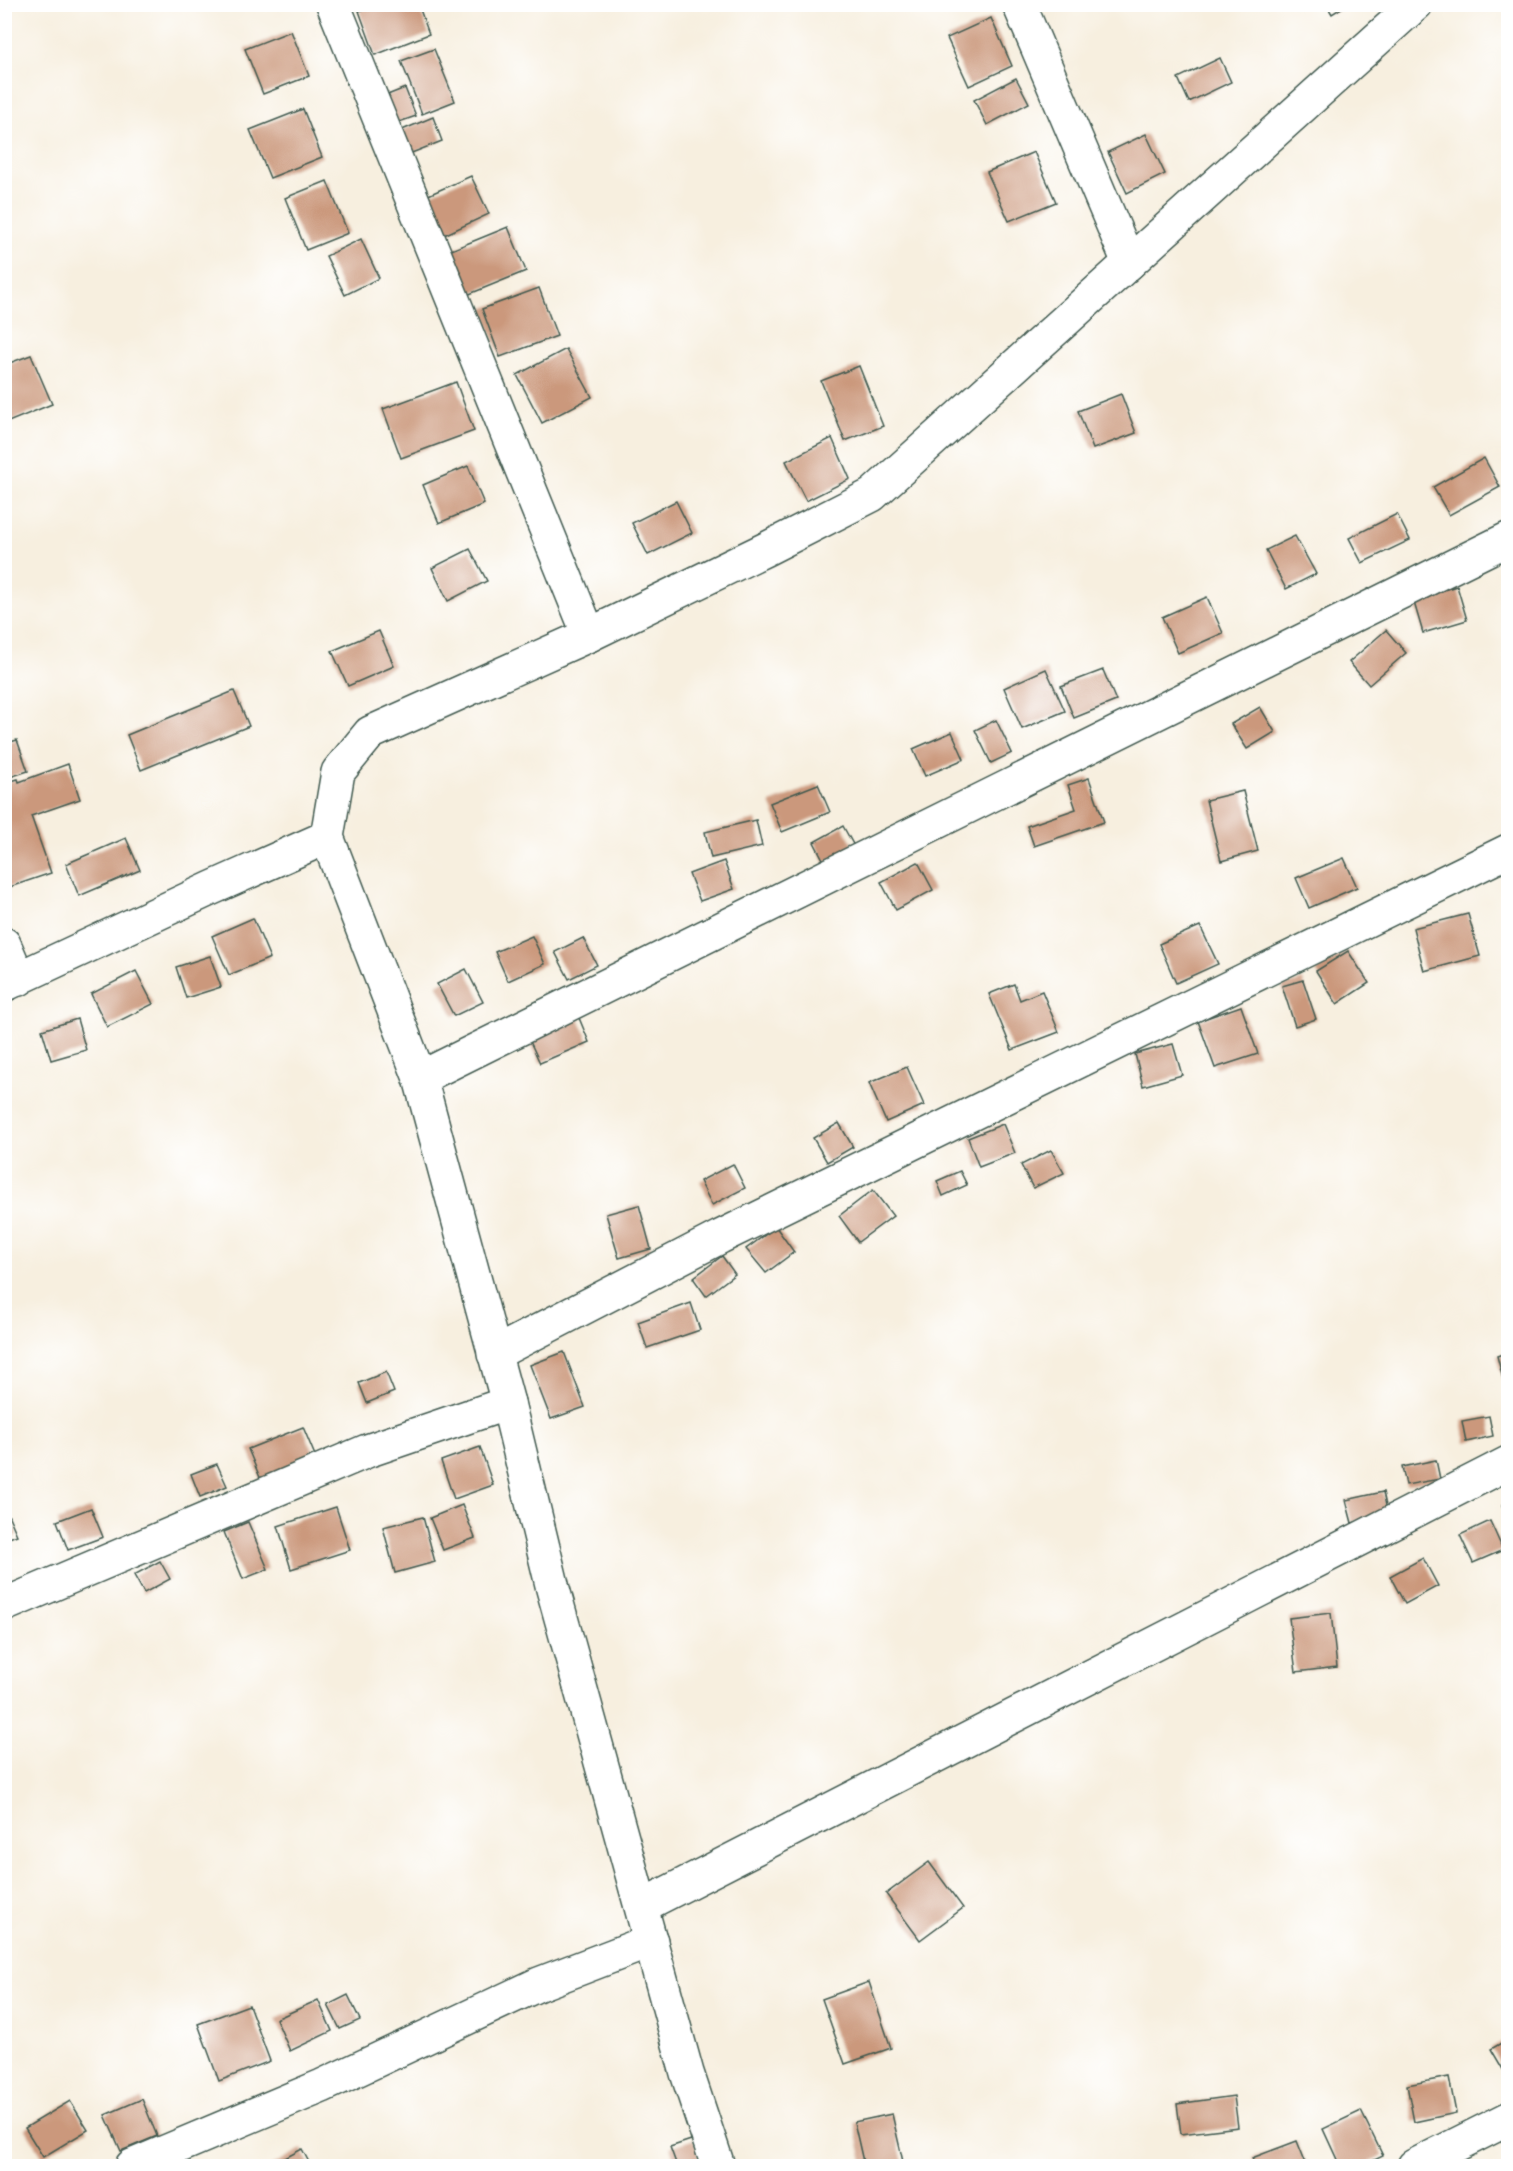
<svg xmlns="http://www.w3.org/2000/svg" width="1513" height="2171" font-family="Mali,sans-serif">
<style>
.building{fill:#cb987b}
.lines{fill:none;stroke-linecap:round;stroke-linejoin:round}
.minor-casing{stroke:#3f584e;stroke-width:36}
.minor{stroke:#fff;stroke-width:33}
</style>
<rect width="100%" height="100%" fill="#fff"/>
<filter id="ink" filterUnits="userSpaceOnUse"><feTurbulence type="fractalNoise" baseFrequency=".0167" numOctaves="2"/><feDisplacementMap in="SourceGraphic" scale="12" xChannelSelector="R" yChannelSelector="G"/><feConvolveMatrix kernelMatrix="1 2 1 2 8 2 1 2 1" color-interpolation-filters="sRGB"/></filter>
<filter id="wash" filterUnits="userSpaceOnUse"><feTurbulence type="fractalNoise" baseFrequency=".008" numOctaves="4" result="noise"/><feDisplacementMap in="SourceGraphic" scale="24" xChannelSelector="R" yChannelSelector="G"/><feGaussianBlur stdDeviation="1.35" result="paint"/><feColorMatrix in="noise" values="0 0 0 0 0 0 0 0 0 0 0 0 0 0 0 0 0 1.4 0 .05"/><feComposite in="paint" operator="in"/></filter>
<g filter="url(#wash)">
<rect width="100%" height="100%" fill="#f7efdf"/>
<g id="blocks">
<g class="building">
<path d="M375,4H418L429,34L375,55L359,11Z"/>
<path d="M1326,4H1348L1332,14Z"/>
<path d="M991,18L1012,66L969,86L947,38Z"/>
<path d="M291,31L309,76L263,94L245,49Z"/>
<path d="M434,49L455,101L422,114L401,61Z"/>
<path d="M1220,58L1231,82L1189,102L1178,78Z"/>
<path d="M1016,78L1029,103L987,125L974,100Z"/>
<path d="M405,88L416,116L396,123L385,96Z"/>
<path d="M303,109L322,157L270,178L250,130Z"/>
<path d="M433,117L442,141L404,156L395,133Z"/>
<path d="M1146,134L1165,174L1127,193L1108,152Z"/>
<path d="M1034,152L1056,202L1009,221L987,172Z"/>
<path d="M471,176L489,214L442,236L424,197Z"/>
<path d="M327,181L348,233L306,250L285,198Z"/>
<path d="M508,227L526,271L467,295L449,251Z"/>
<path d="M361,239L379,278L345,295L326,256Z"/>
<path d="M539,288L557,336L500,357L482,309Z"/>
<path d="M566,349L592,397L542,423L517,375Z"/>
<path d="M31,355L52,404L6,423L4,365Z"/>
<path d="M859,366L883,426L845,441L821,381Z"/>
<path d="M456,382L474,431L401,458L383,409Z"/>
<path d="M1121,394L1136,433L1093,449L1078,411Z"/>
<path d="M832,438L850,479L806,501L786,461Z"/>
<path d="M1484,458L1500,487L1449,515L1433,487Z"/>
<path d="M468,466L484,504L439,523L423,485Z"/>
<path d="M676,501L692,533L648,555L632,523Z"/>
<path d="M1397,514L1410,540L1362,563L1349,538Z"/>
<path d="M1295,536L1316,574L1286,589L1266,550Z"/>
<path d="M470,549L487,581L448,601L432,568Z"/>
<path d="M1457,586L1467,620L1423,633L1413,599Z"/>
<path d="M1207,597L1223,633L1178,653L1162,617Z"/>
<path d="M1386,630L1406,653L1369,685L1349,662Z"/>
<path d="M379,631L394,666L348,686L332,651Z"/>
<path d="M1046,669L1065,711L1022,729L1004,688Z"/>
<path d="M1103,670L1116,701L1074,718L1061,686Z"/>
<path d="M234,691L249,726L141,770L127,735Z"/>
<path d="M1260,707L1275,732L1247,749L1231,724Z"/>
<path d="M996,720L1012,753L991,763L975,730Z"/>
<path d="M952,732L964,759L925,776L913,749Z"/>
<path d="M17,740L28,771L4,779V744Z"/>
<path d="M68,764L80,799L31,816L51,873L4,889V783L18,779L19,782Z"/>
<path d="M1089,778L1104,822L1034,846L1027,826L1076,809L1068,785Z"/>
<path d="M818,784L830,812L782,832L770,803Z"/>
<path d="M1243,791L1258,851L1221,861L1206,800Z"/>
<path d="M756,820L762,846L711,858L705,832Z"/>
<path d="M843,826L855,848L825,863L814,842Z"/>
<path d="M126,838L140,870L79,896L66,864Z"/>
<path d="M1344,858L1357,887L1309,908L1296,878Z"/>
<path d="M724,861L734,889L700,901L689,874Z"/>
<path d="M918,862L933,890L896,910L881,882Z"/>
<path d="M1468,914L1480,956L1424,971L1413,928Z"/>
<path d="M253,918L270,958L229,975L212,936Z"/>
<path d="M1200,926L1218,964L1176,983L1159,944Z"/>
<path d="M532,936L545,964L508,981L495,952Z"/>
<path d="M583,938L597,965L569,979L555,952Z"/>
<path d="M1348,951L1369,983L1337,1004L1316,971Z"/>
<path d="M210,956L221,987L186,998L176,967Z"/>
<path d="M466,969L483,1002L454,1016L437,984Z"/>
<path d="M136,971L153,1004L107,1027L91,994Z"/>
<path d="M1303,980L1316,1019L1295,1026L1282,986Z"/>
<path d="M1014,984L1020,1000L1042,991L1059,1032L1012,1050L989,994Z"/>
<path d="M1241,1006L1258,1054L1215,1068L1198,1021Z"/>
<path d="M577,1013L589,1042L540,1063L527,1035Z"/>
<path d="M77,1019L86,1050L51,1060L42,1030Z"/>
<path d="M1173,1044L1182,1075L1143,1086L1135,1054Z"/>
<path d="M907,1067L924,1105L886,1122L869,1083Z"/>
<path d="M839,1123L853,1147L827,1162L813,1138Z"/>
<path d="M1003,1124L1015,1153L979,1167L968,1138Z"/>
<path d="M1051,1150L1064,1173L1033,1188L1021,1165Z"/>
<path d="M733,1164L745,1188L712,1205L700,1181Z"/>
<path d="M960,1171L967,1185L943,1196L937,1181Z"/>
<path d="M873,1190L893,1216L858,1242L839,1216Z"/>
<path d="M639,1205L651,1249L619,1258L606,1214Z"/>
<path d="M776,1227L794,1252L766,1273L746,1249Z"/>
<path d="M722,1256L735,1274L706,1296L693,1278Z"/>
<path d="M691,1303L700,1330L647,1348L638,1322Z"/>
<path d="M564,1352L585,1407L551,1419L530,1365Z"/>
<path d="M1508,1352V1398L1497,1356Z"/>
<path d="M386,1372L394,1392L367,1403L359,1383Z"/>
<path d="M1489,1416L1493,1436L1466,1442L1462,1421Z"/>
<path d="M303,1427L319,1465L264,1487L248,1449Z"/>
<path d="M480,1447L493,1485L454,1499L441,1461Z"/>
<path d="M1436,1460L1440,1479L1406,1485L1402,1467Z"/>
<path d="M217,1464L227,1486L200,1497L191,1474Z"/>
<path d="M1383,1492L1388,1515L1352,1523L1346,1500Z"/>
<path d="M1508,1502V1525L1502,1505Z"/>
<path d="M462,1505L475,1538L443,1550L430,1518Z"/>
<path d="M336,1507L350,1550L291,1569L278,1526Z"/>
<path d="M91,1508L103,1537L68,1550L57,1521Z"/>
<path d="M7,1512L17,1535L4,1540V1514Z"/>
<path d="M423,1517L435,1562L395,1573L383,1527Z"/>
<path d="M1490,1521L1503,1550L1473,1563L1460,1535Z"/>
<path d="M248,1522L268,1569L243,1579L224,1532Z"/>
<path d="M1423,1558L1438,1586L1405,1604L1390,1576Z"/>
<path d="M160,1561L170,1579L144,1593L134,1575Z"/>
<path d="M1331,1613L1337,1667L1296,1672L1289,1618Z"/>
<path d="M929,1862L963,1908L920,1940L886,1894Z"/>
<path d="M869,1982L891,2048L845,2064L822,1999Z"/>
<path d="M348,1995L360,2020L340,2029L328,2005Z"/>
<path d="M318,2000L332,2031L290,2051L276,2019Z"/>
<path d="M249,2005L270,2061L219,2081L198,2024Z"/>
<path d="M1508,2039V2078L1491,2049Z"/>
<path d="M1449,2077L1456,2113L1414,2122L1407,2085Z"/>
<path d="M1234,2096L1238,2127L1181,2134L1177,2104Z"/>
<path d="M142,2099L157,2136L121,2151L105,2115Z"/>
<path d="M70,2101L88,2130L43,2157L25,2128Z"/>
<path d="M1361,2111L1383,2156L1362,2166H1340L1323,2129Z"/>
<path d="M892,2114L904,2166H864L854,2122Z"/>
<path d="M694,2139L703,2166H677L670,2147Z"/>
<path d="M1297,2141L1307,2166H1255L1252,2158Z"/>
<path d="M302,2149L311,2166H270Z"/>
</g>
</g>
</g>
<g filter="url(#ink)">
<use href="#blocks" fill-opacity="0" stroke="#3f584e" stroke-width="1.5"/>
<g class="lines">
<defs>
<g id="minor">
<path d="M333,4L589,635"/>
<path d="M1019,4L1129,263"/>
<path d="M4,944L19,979"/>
<path d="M4,985L212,888L327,837"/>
<path d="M420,1078L1508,539"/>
<path d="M494,1354L720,1237L1508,851"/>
<path d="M4,1605L367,1451L508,1403"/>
<path d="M642,1906L1508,1463"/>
<path d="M132,2166L322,2086L539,1984L651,1941"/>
<path d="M718,2166L687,2073L553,1589L508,1403L420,1078L327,837L338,772L370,733L589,635L766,549L872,495L1416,4"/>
<path d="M1414,2166L1508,2119"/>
</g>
</defs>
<use href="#minor" class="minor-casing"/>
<use href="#minor" class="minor"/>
</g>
</g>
<rect width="1513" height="2171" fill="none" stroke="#fff" stroke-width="24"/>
</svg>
